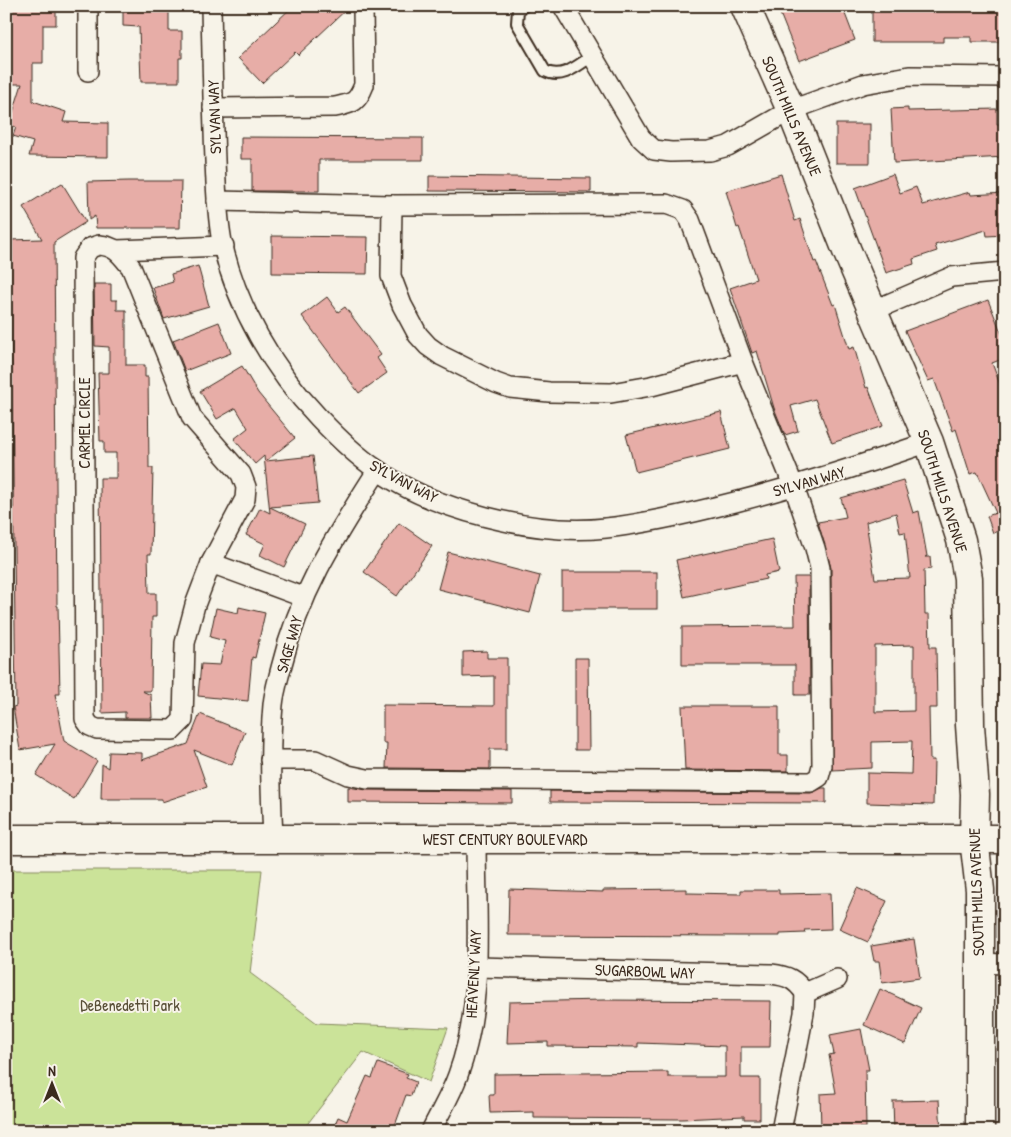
<svg xmlns="http://www.w3.org/2000/svg" width="1011" height="1137" font-family="'Patrick Hand',sans-serif">
<style>
.green{fill:#cbe399;stroke:#83865c}
.building{fill:#e7ada7;stroke:#3b2a1e;fill-rule:evenodd}
.lines{fill:none;stroke-linecap:round;stroke-linejoin:round}
.lane-casing{stroke:#3b2a1e;stroke-width:14}
.street-casing{stroke:#3b2a1e;stroke-width:22}
.secondary-casing{stroke:#3b2a1e;stroke-width:31}
.lane{stroke:#f7f3e8;stroke-width:10}
.street{stroke:#f7f3e8;stroke-width:19}
.secondary{stroke:#f7f3e8;stroke-width:28}
.labels{text-anchor:middle;stroke-width:4;stroke-linejoin:round;paint-order:stroke}
.street-label{font-size:16px;fill:#3b2a1e;stroke:#f7f3e8}
.park-label{font-size:16px;fill:#584f37;stroke:#f7f3e8}
</style>
<rect width="100%" height="100%" fill="#f7f3e8"/>
<filter id="ink" filterUnits="userSpaceOnUse"><feTurbulence type="fractalNoise" baseFrequency=".02" numOctaves="2"/><feDisplacementMap in="SourceGraphic" scale="10" xChannelSelector="R" yChannelSelector="G"/><feConvolveMatrix kernelMatrix="1 2 1 2 8 2 1 2 1" color-interpolation-filters="sRGB"/></filter>
<g filter="url(#ink)">
<path class="green" d="M6,870H262L250,973L317,1023L448,1028L429,1082L363,1052L305,1127L289,1131H6Z"/>
<g class="building">
<path d="M11,6H56V25H43V63H33V101L66,112L63,122L108,123V157L29,156L33,142L13,136L16,127L9,125L22,84H8Z"/>
<path d="M128,6H169V31H182V58H179V82H141L139,27L123,26V10H128Z"/>
<path d="M293,6H350L298,55L295,52L262,83L238,58Z"/>
<path d="M789,6H842L855,40L799,61L779,11Z"/>
<path d="M872,6H1005V42H971V37H943V42H872Z"/>
<path d="M908,108V111L997,109V124H1005V157L894,163L891,109Z"/>
<rect x="836" y="124" width="34" height="39"/>
<path d="M241,137L423,138V160H319V191H252V159H241Z"/>
<path d="M781,174L795,221L800,219L814,262L816,261L833,305L835,304L849,349L854,347L866,388L868,387L883,426L832,443L815,399L791,406L798,431L785,435L774,408L757,351L752,353L730,288L756,279L739,227L737,228L726,191Z"/>
<path d="M893,174L900,193L916,187L923,205L970,192L971,195L1005,193V235L987,236L986,230L935,245L937,251L913,259L914,264L886,273L855,188Z"/>
<path d="M429,176L591,178V192L429,191Z"/>
<path d="M129,181H181L180,228H96L95,216L89,220L88,182Z"/>
<path d="M62,183L86,222L54,242L57,606H58L60,694H55L64,741L97,761L74,799L36,775L55,744L20,750L13,707L16,706L10,240L42,239L23,207Z"/>
<path d="M272,236L368,237L367,274L272,273Z"/>
<path d="M198,266L209,306L164,319L153,288L173,282L171,274Z"/>
<path d="M94,284H111V300H117V310H126V365H145V377H148L149,468H153L151,554H148L149,593H156V617H152L151,691H142L151,695L152,718H125V712L102,713L100,478H116V453H104V441H100L98,373H109V347L95,346Z"/>
<path d="M327,297L338,312L345,307L381,355L377,358L387,373L359,393L302,316Z"/>
<path d="M988,300L1005,342V358L992,363L1005,398V533L1003,529L993,533L987,516L996,513L977,472L970,474L956,429L953,431L934,379L928,381L905,331Z"/>
<path d="M219,322L231,353L185,371L173,340Z"/>
<path d="M242,366L258,393L295,438L266,461L313,456L318,503L270,507L305,524L284,567L260,555L265,544L246,535L260,508L270,513L264,456L255,464L234,439L248,428L236,408L217,419L200,391Z"/>
<path d="M721,412L730,449L636,472L626,435Z"/>
<path d="M903,480L913,513L919,511L927,556L925,557H930L931,569L924,570L925,614H929L930,647H936L937,708H929L930,760H934L933,805L867,803V773L911,774L912,741L872,742V768L832,770L831,568L818,522L846,517L841,498ZM896,513L900,533L905,532L910,578L875,579L866,522ZM914,645V711L875,712V646Z"/>
<path d="M399,523L432,546L397,596L364,572Z"/>
<path d="M772,539L779,572L765,575L766,579L684,597L676,560Z"/>
<path d="M448,552L540,576L530,613L438,589Z"/>
<rect x="562" y="572" width="95" height="37"/>
<path d="M794,577H809L810,695H795V665H682V627L795,626Z"/>
<path d="M239,607L265,613L255,658L252,657L248,701L198,696L201,664L220,665L225,641L210,637L216,608L238,613Z"/>
<path d="M487,651V658H507V749H490V769L386,768L387,743H383V705L494,706V676L463,677V652Z"/>
<path d="M575,658H588L589,750H575Z"/>
<path d="M682,706H779V755H788V771L685,770Z"/>
<path d="M200,714L245,732L232,765L194,750L207,787L162,802V799H101L102,764L108,768L109,752L142,753V760L188,744Z"/>
<path d="M348,787L367,790L512,791V803L348,802Z"/>
<path d="M822,788H826V803L550,802V791L811,793Z"/>
<path d="M857,888L887,901L868,942L839,929Z"/>
<path d="M509,889L603,892V890L687,889V893L741,894V890H779V894L830,893L831,929L804,930L805,933L780,934V936H737L508,935Z"/>
<path d="M914,939L920,978L882,983L879,961H874L871,946Z"/>
<path d="M880,989L921,1008L905,1044L864,1025Z"/>
<path d="M603,1000L771,1001L770,1047H741V1078H760V1119H744V1116L682,1119L534,1118V1112L490,1113L489,1095H494V1074L668,1072V1077H725V1046L638,1043V1047L548,1046V1042L507,1043L509,1002Z"/>
<path d="M861,1029L869,1070H865L866,1128H821L820,1094L836,1093L829,1055L834,1054L830,1035Z"/>
<path d="M378,1063L408,1074L406,1078L416,1082L411,1096L406,1095L393,1131H332L338,1117L347,1121L367,1076L372,1078Z"/>
<path d="M939,1100L941,1131H894L893,1101Z"/>
</g>
<g class="lines">
<defs>
<path id="lane" d="M524,6L518,10L517,23L545,71C562,80 577,66 592,56"/>
<g id="street">
<path d="M88,6V71"/>
<path d="M211,6C212,58 213,109 215,160C216,187 217,215 222,242C236,306 274,371 319,418C337,437 355,455 376,469C433,510 536,536 606,528C650,523 692,513 735,502C801,485 865,464 929,442"/>
<path d="M563,6L641,138L654,150L671,152L710,151L728,146L791,110L863,84L909,76L1005,77"/>
<path d="M213,108L335,107C353,103 357,103 364,85L363,6"/>
<path d="M217,201L392,205L666,204L683,210L690,220L743,362L794,487L815,548L820,568L822,766L819,777L811,782L367,779L348,775L315,760H270"/>
<path d="M392,205L391,276L402,305L418,335L428,346L442,356L496,383L510,388L549,392L611,393L651,386L743,362"/>
<path d="M99,245C116,246 121,255 131,267L192,418L241,474L246,487L245,499L211,563L195,605L185,643L183,720L173,730L97,729L90,726L85,719L83,258L90,248Z"/>
<path d="M117,250L224,246"/>
<path d="M872,311L951,277L1005,272"/>
<path d="M211,563L303,597"/>
<path d="M273,838C271,794 269,749 273,705C274,693 278,680 281,668C300,590 335,537 377,471"/>
<path d="M979,963L1005,964"/>
<path d="M477,967L771,974C788,976 795,979 805,993"/>
<path d="M805,993L837,979"/>
<path d="M431,1131C440,1112 451,1095 458,1075C485,1001 476,918 476,839"/>
<path d="M781,1131L804,1013L805,993"/>
</g>
<g id="secondary">
<path d="M745,6L791,110L847,251L929,442L961,540L968,578L970,725L975,794L974,839L980,890V1131"/>
<path d="M6,839H1005"/>
</g>
</defs>
<use href="#lane" class="lane-casing"/>
<use href="#street" class="street-casing"/>
<use href="#secondary" class="secondary-casing"/>
<use href="#lane" class="lane"/>
<use href="#street" class="street"/>
<use href="#secondary" class="secondary"/>
</g>
</g>
<g class="labels">
<g class="street-label">
<text transform="translate(792 116) rotate(67)" y="6">SOUTH MILLS AVENUE</text>
<text transform="translate(214 117) rotate(-92)" y="6">SYLVAN WAY</text>
<text transform="translate(84 423) rotate(-90)" y="6">CARMEL CIRCLE</text>
<text transform="translate(404 481) rotate(28)" y="6">SYLVAN WAY</text>
<text transform="translate(809 481) rotate(-16)" y="6">SYLVAN WAY</text>
<text transform="translate(943 491) rotate(72)" y="6">SOUTH MILLS AVENUE</text>
<text transform="translate(289 644) rotate(-74)" y="6">SAGE WAY</text>
<text x="505" y="845">WEST CENTURY BOULEVARD</text>
<text transform="translate(976 892) rotate(-92)" y="6">SOUTH MILLS AVENUE</text>
<text transform="translate(645 971) rotate(2)" y="6">SUGARBOWL WAY</text>
<text transform="translate(473 974) rotate(-87)" y="6">HEAVENLY WAY</text>
</g>
<g class="park-label">
<text x="130" y="1011">DeBenedetti Park</text>
</g>
</g>
<rect width="1011" height="1137" fill="none" stroke="#f7f3e8" stroke-width="25"/>
<rect x="12" y="12" width="986" height="1112" fill="none" stroke="#3b2a1e" stroke-width="2" filter="url(#ink)"/>
<g transform="translate(52 1084)" stroke="#f7f3e8" stroke-width="4" paint-order="stroke">
<path d="M0-4L9 19L0 12L-9 19Z" fill="#3b2a1e"/>
<text y="-8" font-size="14" font-weight="bold" text-anchor="middle" fill="#3b2a1e">N</text>
</g>
</svg>
